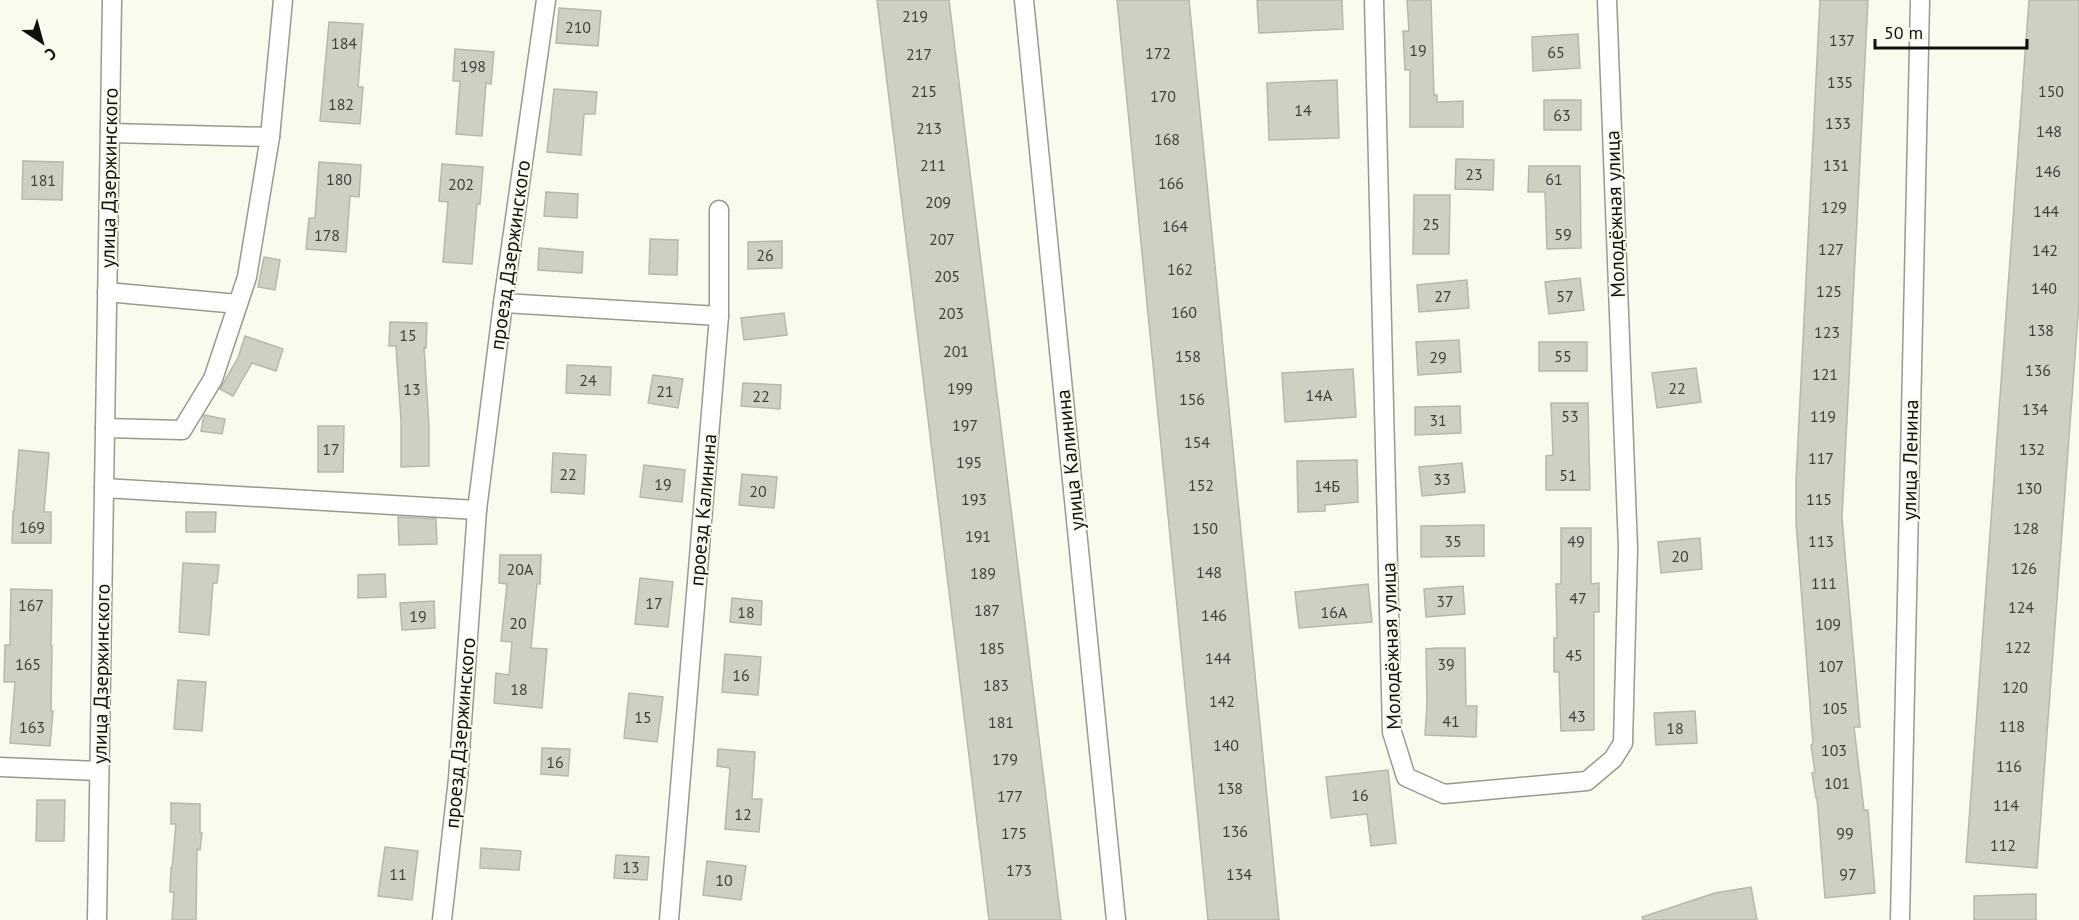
<svg xmlns="http://www.w3.org/2000/svg" width="2079" height="920" font-family="'PT Sans',sans-serif">
<style>
.building{fill:#cdd1c4;stroke:#b4b9ac;stroke-width:1.5}
.lines{fill:none;stroke-linecap:round;stroke-linejoin:round}
.street-casing{stroke:#979b8e;stroke-width:21}
.street{stroke:#fff;stroke-width:18}
.labels{text-anchor:middle;stroke-width:4.5;stroke-linejoin:round;paint-order:stroke}
.number-label{font-size:16px;fill:#3e413a}
.street-label{font-size:20px;fill:#0f110c;stroke:#f7fcee}
</style>
<rect width="100%" height="100%" fill="#f7fcee"/>
<g class="building">
<path d="M877,0H949L1061,920H989Z"/>
<path d="M1117,0H1189L1279,920H1208Z"/>
<path d="M1257,0H1342L1343,29L1259,33Z"/>
<path d="M1407,0H1431L1434,95H1437V102L1463,101V127H1410V70H1405L1403,31H1409Z"/>
<path d="M1820,0H1868L1842,518L1860,727H1854L1864,810H1868L1875,893L1825,898L1817,798H1816L1812,773H1815L1811,745L1813,744L1796,522V480Z"/>
<path d="M2029,0H2079V303L2037,868L1966,862Z"/>
<path d="M559,8L601,11L598,46L556,43Z"/>
<path d="M329,22L363,24L358,87H363L360,124L320,121Z"/>
<path d="M1578,34L1580,68L1533,71L1532,37Z"/>
<path d="M455,49L494,52L491,84L486,83L482,136L456,134L460,81H453Z"/>
<path d="M1337,80L1339,138L1269,140L1267,83Z"/>
<path d="M554,89L597,92L595,114H584L581,155L547,152Z"/>
<rect x="1544" y="100" width="37" height="30"/>
<path d="M1456,159L1494,160L1493,190L1455,189Z"/>
<path d="M23,161L63,162L62,200L22,199Z"/>
<path d="M319,162L361,165L359,197L350,196L346,252L306,249L309,218H315Z"/>
<path d="M442,164L483,167L480,204H477L472,264L443,262L448,202L439,201Z"/>
<path d="M1529,166H1580L1581,248L1547,249L1545,192H1528Z"/>
<path d="M546,192L578,194L577,218L544,216Z"/>
<path d="M1414,195H1450L1449,254H1413Z"/>
<path d="M650,239L678,240L677,275L649,274Z"/>
<path d="M782,241V268L748,269V242Z"/>
<path d="M539,248L583,252L582,273L538,270Z"/>
<path d="M264,257L280,260L275,290L258,287Z"/>
<path d="M1580,278L1584,310L1549,314L1545,282Z"/>
<path d="M1467,280L1469,308L1419,312L1417,285Z"/>
<path d="M784,313L787,335L744,340L741,318Z"/>
<path d="M390,322L427,323L426,348L424,347L429,426V466L401,467V421L396,346H389Z"/>
<path d="M245,336L283,349L276,371L252,363L233,396L220,389L238,358Z"/>
<path d="M1459,340L1461,372L1418,375L1416,342Z"/>
<rect x="1539" y="342" width="48" height="29"/>
<path d="M567,365L611,367L610,395L566,393Z"/>
<path d="M1696,368L1701,402L1657,408L1652,373Z"/>
<path d="M1353,369L1356,417L1285,422L1282,373Z"/>
<path d="M653,375L683,379L678,408L648,403Z"/>
<path d="M743,383L781,385L780,409L741,406Z"/>
<path d="M1551,403H1588L1590,490H1546V456L1553,455Z"/>
<path d="M1460,406L1461,433L1415,435V407Z"/>
<path d="M204,415L225,419L222,434L201,431Z"/>
<path d="M318,426H344L343,472H318Z"/>
<path d="M19,450L49,453L44,512H51V543H12L13,511H14Z"/>
<path d="M553,453L586,455L584,494L551,492Z"/>
<path d="M1357,460L1358,502L1325,505V511L1298,512L1297,461Z"/>
<path d="M1462,463L1465,492L1422,496L1419,467Z"/>
<path d="M644,465L685,470L682,502L640,497Z"/>
<path d="M742,474L777,477L774,508L739,505Z"/>
<path d="M186,512H216L215,532H186Z"/>
<path d="M398,517L436,519L437,544L399,545Z"/>
<path d="M1484,525V556L1421,557V526Z"/>
<path d="M1561,528H1591V584L1599,583V612H1594V730L1561,731L1559,672H1554V638H1557L1556,584H1561Z"/>
<path d="M1700,538L1702,569L1661,573L1658,542Z"/>
<path d="M500,555H541L540,584H537L531,648L547,649L542,708L494,703L496,673L509,675L512,642L501,641L507,584L499,583Z"/>
<path d="M183,563L219,565L217,583H213L209,635L179,632Z"/>
<path d="M385,574L386,597L358,598V575Z"/>
<path d="M640,578L673,582L668,627L635,624Z"/>
<path d="M1368,584L1372,622L1299,628L1295,592Z"/>
<path d="M1463,586L1465,614L1426,617L1424,589Z"/>
<path d="M11,589L52,590L51,646H52L51,711H53L50,746L10,743L15,682H4L5,645H10Z"/>
<path d="M732,598L762,601L761,625L730,622Z"/>
<path d="M434,601L435,628L402,630L400,603Z"/>
<path d="M1437,648H1465L1466,706H1477L1476,737L1425,735L1427,705L1426,649Z"/>
<path d="M725,654L761,657L758,695L722,692Z"/>
<path d="M178,680L206,682L202,731L174,729Z"/>
<path d="M629,693L663,697L657,742L624,738Z"/>
<path d="M1695,711L1697,743L1656,745L1654,713Z"/>
<path d="M542,748L570,749L568,776L541,774Z"/>
<path d="M718,749L755,752L752,799H762L759,832L725,829L730,768L717,766Z"/>
<path d="M1388,770L1396,843L1371,846L1367,814L1331,818L1326,777Z"/>
<path d="M37,800H65L64,841H36Z"/>
<path d="M171,803L200,804V833H202L200,850L197,849L196,920H172L174,892H170L171,868H172L176,824H171Z"/>
<path d="M385,847L418,851L412,900L378,896Z"/>
<path d="M481,848L521,851L519,870L480,868Z"/>
<path d="M616,855L649,857L647,880L614,878Z"/>
<path d="M707,861L746,866L741,900L703,895Z"/>
<path d="M1751,887L1757,920H1643L1642,917L1715,893Z"/>
<path d="M2036,894V920H1974V896Z"/>
</g>
<g class="lines">
<defs>
<g id="street">
<path d="M1024,0L1116,920"/>
<path d="M1374,0L1392,732L1406,777L1444,794L1587,781L1613,759L1623,743L1628,548L1607,0"/>
<path d="M110,133L270,137L283,0"/>
<path d="M107,292L238,304"/>
<path d="M503,303L719,316L669,920"/>
<path d="M719,316V210"/>
<path d="M105,428L182,430L213,379L247,277L270,137"/>
<path d="M104,488L477,510"/>
<path d="M0,767L99,771"/>
<path d="M97,920L112,0"/>
<path d="M442,920L458,779L477,510L503,303L546,0"/>
<path d="M1900,920L1920,0"/>
</g>
</defs>
<use href="#street" class="street-casing"/>
<use href="#street" class="street"/>
</g>
<g class="labels">
<g class="number-label">
<text x="915" y="22">219</text>
<text x="578" y="33">210</text>
<text x="1842" y="46">137</text>
<text x="344" y="49">184</text>
<text x="1418" y="56">19</text>
<text x="1556" y="58">65</text>
<text x="1158" y="59">172</text>
<text x="919" y="60">217</text>
<text x="473" y="72">198</text>
<text x="1840" y="88">135</text>
<text x="924" y="97">215</text>
<text x="2051" y="97">150</text>
<text x="1163" y="102">170</text>
<text x="341" y="110">182</text>
<text x="1303" y="116">14</text>
<text x="1562" y="121">63</text>
<text x="1838" y="129">133</text>
<text x="929" y="134">213</text>
<text x="2049" y="137">148</text>
<text x="1167" y="145">168</text>
<text x="933" y="171">211</text>
<text x="1836" y="171">131</text>
<text x="2048" y="177">146</text>
<text x="1474" y="180">23</text>
<text x="339" y="185">180</text>
<text x="1554" y="185">61</text>
<text x="43" y="186">181</text>
<text x="1171" y="189">166</text>
<text x="461" y="190">202</text>
<text x="938" y="208">209</text>
<text x="1834" y="213">129</text>
<text x="2046" y="217">144</text>
<text x="1431" y="230">25</text>
<text x="1175" y="232">164</text>
<text x="1563" y="240">59</text>
<text x="327" y="241">178</text>
<text x="942" y="245">207</text>
<text x="1831" y="255">127</text>
<text x="2045" y="256">142</text>
<text x="765" y="261">26</text>
<text x="1180" y="275">162</text>
<text x="947" y="282">205</text>
<text x="2044" y="294">140</text>
<text x="1829" y="297">125</text>
<text x="1443" y="302">27</text>
<text x="1565" y="302">57</text>
<text x="1184" y="318">160</text>
<text x="951" y="319">203</text>
<text x="2041" y="336">138</text>
<text x="1827" y="338">123</text>
<text x="408" y="341">15</text>
<text x="956" y="357">201</text>
<text x="1188" y="362">158</text>
<text x="1563" y="362">55</text>
<text x="1438" y="363">29</text>
<text x="2038" y="376">136</text>
<text x="1825" y="380">121</text>
<text x="588" y="386">24</text>
<text x="960" y="394">199</text>
<text x="1677" y="394">22</text>
<text x="412" y="395">13</text>
<text x="665" y="397">21</text>
<text x="1319" y="401">14А</text>
<text x="761" y="402">22</text>
<text x="1192" y="405">156</text>
<text x="2035" y="415">134</text>
<text x="1570" y="422">53</text>
<text x="1823" y="422">119</text>
<text x="1438" y="426">31</text>
<text x="965" y="431">197</text>
<text x="1197" y="448">154</text>
<text x="331" y="455">17</text>
<text x="2032" y="455">132</text>
<text x="1821" y="464">117</text>
<text x="969" y="468">195</text>
<text x="568" y="480">22</text>
<text x="1568" y="481">51</text>
<text x="1442" y="485">33</text>
<text x="663" y="490">19</text>
<text x="1201" y="491">152</text>
<text x="1327" y="492">14Б</text>
<text x="2029" y="494">130</text>
<text x="758" y="497">20</text>
<text x="974" y="505">193</text>
<text x="1819" y="505">115</text>
<text x="32" y="533">169</text>
<text x="1205" y="534">150</text>
<text x="2026" y="534">128</text>
<text x="978" y="542">191</text>
<text x="1453" y="547">35</text>
<text x="1576" y="547">49</text>
<text x="1821" y="547">113</text>
<text x="1680" y="562">20</text>
<text x="2024" y="574">126</text>
<text x="520" y="575">20А</text>
<text x="1209" y="578">148</text>
<text x="983" y="579">189</text>
<text x="1824" y="589">111</text>
<text x="1578" y="604">47</text>
<text x="1445" y="607">37</text>
<text x="654" y="609">17</text>
<text x="31" y="611">167</text>
<text x="2021" y="613">124</text>
<text x="987" y="616">187</text>
<text x="746" y="618">18</text>
<text x="1334" y="618">16А</text>
<text x="1214" y="621">146</text>
<text x="418" y="622">19</text>
<text x="518" y="629">20</text>
<text x="1828" y="630">109</text>
<text x="2018" y="653">122</text>
<text x="992" y="654">185</text>
<text x="1574" y="661">45</text>
<text x="1218" y="664">144</text>
<text x="28" y="670">165</text>
<text x="1446" y="670">39</text>
<text x="1831" y="672">107</text>
<text x="741" y="681">16</text>
<text x="996" y="691">183</text>
<text x="2015" y="693">120</text>
<text x="519" y="695">18</text>
<text x="1222" y="707">142</text>
<text x="1835" y="714">105</text>
<text x="1577" y="722">43</text>
<text x="643" y="723">15</text>
<text x="1451" y="727">41</text>
<text x="1001" y="728">181</text>
<text x="2012" y="732">118</text>
<text x="32" y="733">163</text>
<text x="1675" y="734">18</text>
<text x="1226" y="751">140</text>
<text x="1834" y="756">103</text>
<text x="1005" y="765">179</text>
<text x="555" y="768">16</text>
<text x="2009" y="772">116</text>
<text x="1837" y="789">101</text>
<text x="1230" y="794">138</text>
<text x="1360" y="801">16</text>
<text x="1010" y="802">177</text>
<text x="2006" y="811">114</text>
<text x="743" y="820">12</text>
<text x="1235" y="837">136</text>
<text x="1014" y="839">175</text>
<text x="1845" y="839">99</text>
<text x="2003" y="851">112</text>
<text x="631" y="873">13</text>
<text x="1019" y="876">173</text>
<text x="398" y="880">11</text>
<text x="1239" y="880">134</text>
<text x="1848" y="880">97</text>
<text x="724" y="886">10</text>
</g>
<g class="street-label">
<text transform="translate(109 178) rotate(-89)" y="7">улица Дзержинского</text>
<text transform="translate(1615 214) rotate(-92)" y="7">Молодёжная улица</text>
<text transform="translate(510 255) rotate(-82)" y="7">проезд Дзержинского</text>
<text transform="translate(1070 460) rotate(-96)" y="7">улица Калинина</text>
<text transform="translate(1910 460) rotate(-89)" y="7">улица Ленина</text>
<text transform="translate(703 510) rotate(-85)" y="7">проезд Калинина</text>
<text transform="translate(1391 646) rotate(-92)" y="7">Молодёжная улица</text>
<text transform="translate(101 674) rotate(-89)" y="7">улица Дзержинского</text>
<text transform="translate(460 733) rotate(-85)" y="7">проезд Дзержинского</text>
</g>
</g>
<g transform="translate(42 42) rotate(144)" stroke="#f7fcee" stroke-width="4.5" paint-order="stroke">
<path d="M0-4.5L10 22L0 15L-10 22Z" fill="#0f110c"/>
<text y="-9" font-size="16" font-weight="bold" text-anchor="middle" fill="#0f110c">С</text>
</g>
<path d="M1875 39v9h152v-9" fill="none" stroke="#0f110c" stroke-width="3"/>
<text x="1884" y="39" font-size="18" fill="#0f110c" stroke="#f7fcee" stroke-width="4.5" paint-order="stroke">50 m</text>
</svg>
